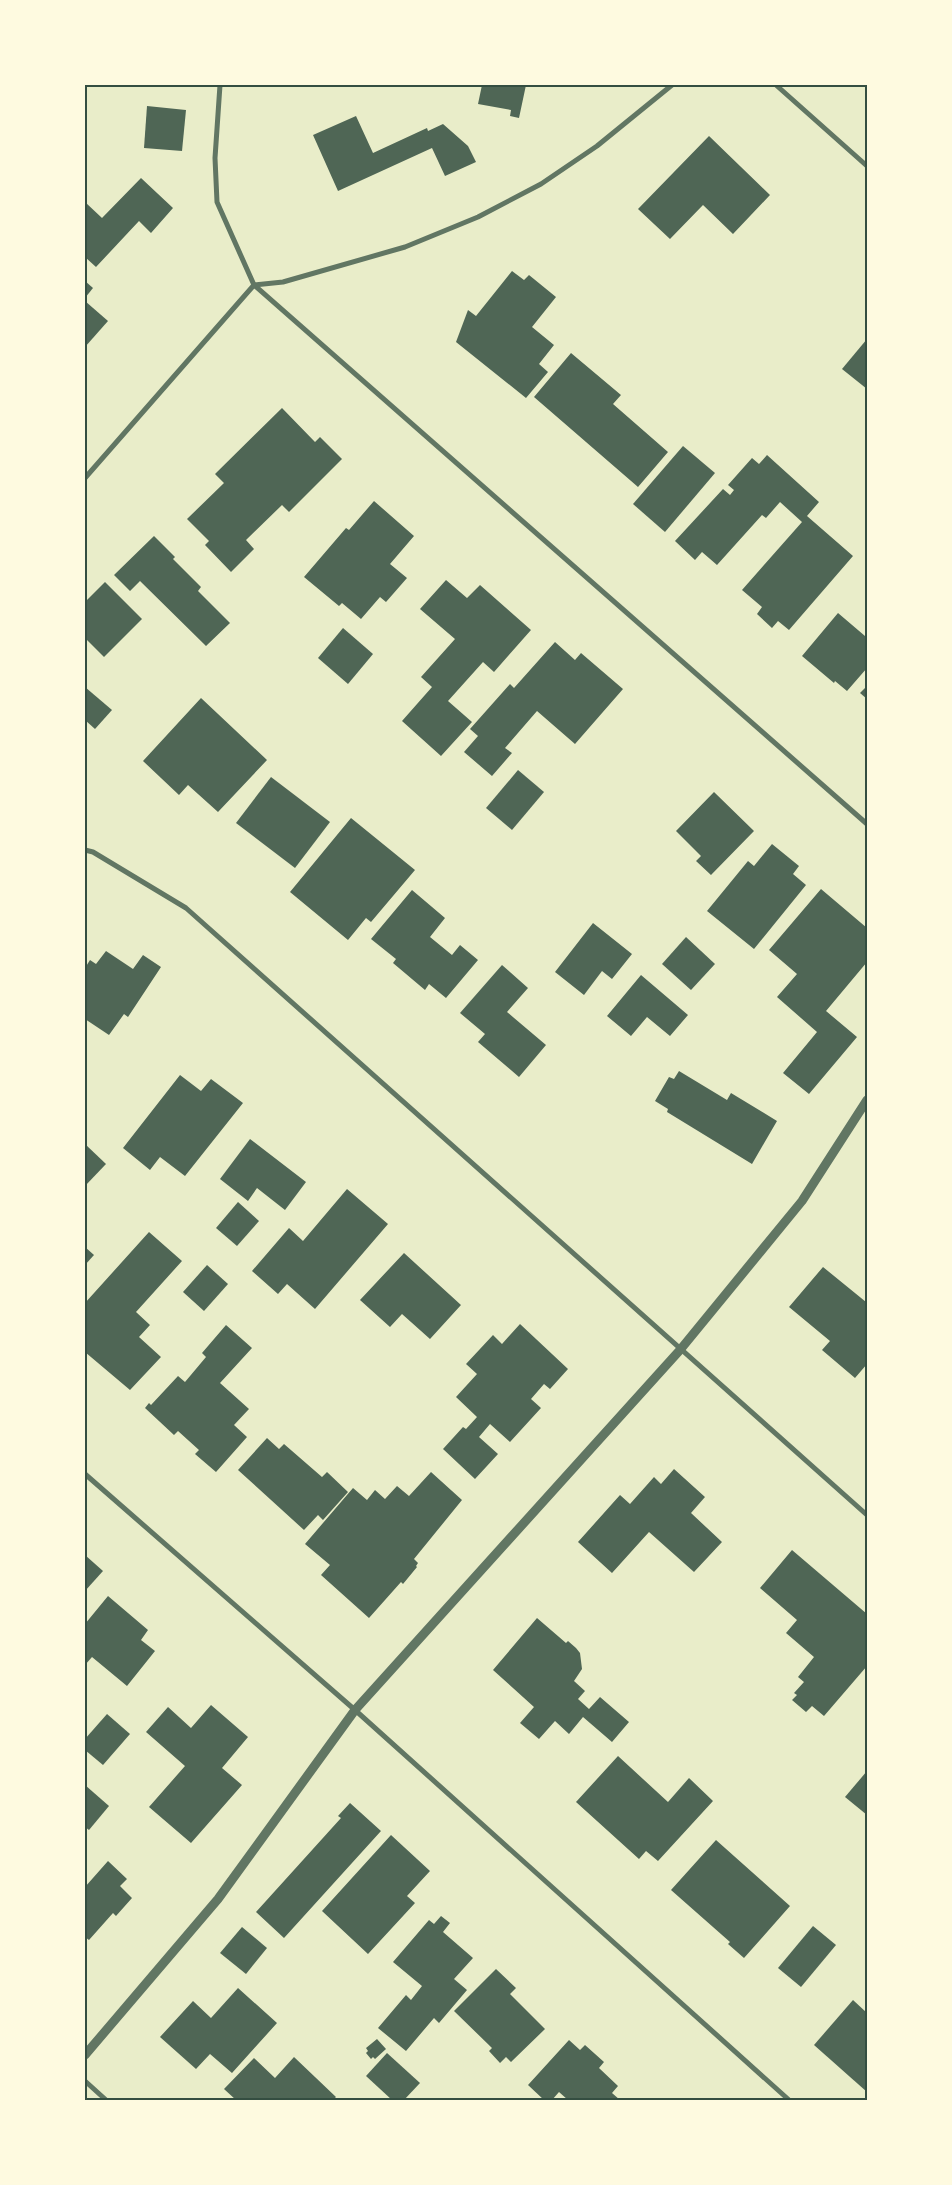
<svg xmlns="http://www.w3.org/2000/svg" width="952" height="2185" font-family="'Open Sans',sans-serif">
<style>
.building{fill:#4f6655}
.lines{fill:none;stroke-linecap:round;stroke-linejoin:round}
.minor{stroke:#617663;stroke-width:5}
.tertiary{stroke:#617663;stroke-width:9}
.neatline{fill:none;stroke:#344e41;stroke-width:2}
</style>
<rect width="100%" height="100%" fill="#e9edc9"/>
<g class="building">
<path d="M482,85H526L519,118L510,116L511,110L478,104Z"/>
<path d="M147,106L186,110L182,151L144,148Z"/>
<path d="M356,116L373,153L427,128L428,131L443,124L468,146L476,162L445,176L432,148L338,191L313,135Z"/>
<path d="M709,136L770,195L733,234L703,205L670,239L638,209Z"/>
<path d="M141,178L173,208L151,233L139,221L96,267L85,257V202L102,218Z"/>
<path d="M512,271L524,280L529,275L556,297L532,327L554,345L539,364L548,372L526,398L456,342L468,310L476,316Z"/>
<path d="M85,281L93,288L85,298Z"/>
<path d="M85,301L108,321L85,347Z"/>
<path d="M867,339V389L842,369Z"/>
<path d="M571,353L621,395L613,404L668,452L638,487L534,397Z"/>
<path d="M282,408L315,442L320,437L342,459L289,512L282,505L246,540L254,549L231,572L205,545L209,541L187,519L224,483L215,474Z"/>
<path d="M683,446L715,473L665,532L633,504Z"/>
<path d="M767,455L819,502L807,516L853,556L789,630L778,621L772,628L757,614L762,607L742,590L802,522L780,502L766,518L762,515L717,565L702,552L695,560L675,541L723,489L730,495L734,490L728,485L752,458L759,464Z"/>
<path d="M374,501L414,536L390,564L407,578L386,602L380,597L361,619L342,603L339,606L304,577L346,528L349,530Z"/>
<path d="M154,536L175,557L173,559L201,587L198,591L230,623L206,646L140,581L130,591L114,575Z"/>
<path d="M446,580L467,598L480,585L531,630L494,672L483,662L448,701L472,722L441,756L402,721L432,687L421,677L455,639L420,609Z"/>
<path d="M105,582L142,619L104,657L85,638V602Z"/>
<path d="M838,613L865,636L867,633V668L847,691L835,681L834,683L802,656Z"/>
<path d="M343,628L373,654L348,684L318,658Z"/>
<path d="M555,642L575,660L581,653L623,689L575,744L537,711L505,748L512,753L492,776L464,752L478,736L470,729L510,684L514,688Z"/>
<path d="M867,686V699L860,693Z"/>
<path d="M85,687L112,710L95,729L85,720Z"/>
<path d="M201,698L267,760L218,812L188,785L179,795L143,761Z"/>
<path d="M518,770L544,792L512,830L486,808Z"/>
<path d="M271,777L330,822L295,868L236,823Z"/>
<path d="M714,792L754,831L711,875L696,861L701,856L676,831Z"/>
<path d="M351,818L415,870L371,922L366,918L348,940L290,892Z"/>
<path d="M772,844L799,866L793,874L806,885L754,949L707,911L748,861L754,866Z"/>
<path d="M821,889L867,928V962L826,1011L857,1037L809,1094L783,1073L817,1032L777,997L797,974L769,950Z"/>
<path d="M412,890L445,918L430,937L452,955L460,945L478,960L446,998L429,984L425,990L393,963L396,959L371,939Z"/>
<path d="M593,923L632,954L612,979L602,971L584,995L555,972Z"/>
<path d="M686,937L715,964L691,990L662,964Z"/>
<path d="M106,951L133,969L143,955L161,967L128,1017L124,1014L109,1035L85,1019V968L90,960L96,964Z"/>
<path d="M502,965L528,988L507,1012L546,1045L519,1077L478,1042L485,1034L460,1013Z"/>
<path d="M641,975L688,1015L670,1036L647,1017L631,1036L607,1016Z"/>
<path d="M679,1071L727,1100L731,1093L777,1121L752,1164L667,1112L668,1109L655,1101L669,1077L674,1079Z"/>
<path d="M180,1075L201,1091L211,1079L243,1103L185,1176L160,1157L150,1170L123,1148Z"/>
<path d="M250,1139L306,1182L285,1210L257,1188L248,1201L220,1179Z"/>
<path d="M85,1144L106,1164L85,1186Z"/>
<path d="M347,1189L388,1224L315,1309L287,1284L278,1294L252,1271L289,1228L303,1241Z"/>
<path d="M238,1202L259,1221L237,1246L216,1228Z"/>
<path d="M149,1232L182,1261L136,1312L150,1325L139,1337L161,1357L130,1390L85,1352V1303Z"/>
<path d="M85,1247L94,1255L85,1265Z"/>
<path d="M404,1253L461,1305L430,1339L402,1314L390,1327L360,1300Z"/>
<path d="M207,1265L228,1284L204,1311L183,1292Z"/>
<path d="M823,1267L866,1302L867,1301V1364L855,1378L822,1350L830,1341L789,1307Z"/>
<path d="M520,1324L568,1369L550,1389L544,1384L531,1399L541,1408L510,1442L490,1424L479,1437L498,1454L475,1479L443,1449L463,1427L466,1429L477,1417L456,1397L477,1374L466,1364L493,1335L502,1344Z"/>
<path d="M226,1325L252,1348L220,1383L249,1409L234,1425L247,1437L216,1472L195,1454L199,1450L178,1431L174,1435L145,1408L149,1403L151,1405L178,1376L185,1382L206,1357L202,1353Z"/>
<path d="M267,1438L279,1449L284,1444L322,1477L327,1472L348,1492L323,1520L318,1515L304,1530L238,1470Z"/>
<path d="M674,1469L705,1497L691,1513L722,1542L694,1572L649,1532L612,1573L578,1542L620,1495L630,1504L654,1477L661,1484Z"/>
<path d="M431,1472L462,1500L414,1559L418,1563L416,1566L417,1567L403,1584L401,1582L369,1618L321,1575L330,1565L305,1544L353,1488L367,1500L375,1490L385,1499L397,1486L409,1496Z"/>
<path d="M792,1550L867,1614V1666L824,1716L812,1706L806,1712L792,1700L797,1695L794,1693L804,1682L798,1677L814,1657L786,1633L797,1620L760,1588Z"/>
<path d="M85,1555L103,1571L85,1591Z"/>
<path d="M108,1596L148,1630L141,1640L155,1651L127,1686L92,1657L85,1665V1624Z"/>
<path d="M537,1618L566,1643L568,1641L576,1648L580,1653L582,1669L574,1681L585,1691L578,1699L589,1709L600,1697L629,1722L612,1742L583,1717L569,1734L555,1721L539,1739L520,1723L534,1707L493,1670Z"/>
<path d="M211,1705L248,1737L222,1768L242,1785L191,1843L149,1807L185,1766L146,1732L168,1707L191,1728Z"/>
<path d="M107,1714L130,1734L103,1765L85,1750V1739Z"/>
<path d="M618,1756L668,1802L689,1778L713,1801L658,1861L646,1851L639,1859L576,1802Z"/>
<path d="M867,1771V1815L845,1797Z"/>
<path d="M85,1785L109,1806L89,1830L85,1827Z"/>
<path d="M350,1803L381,1831L284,1938L256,1912L341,1818L338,1816Z"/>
<path d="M391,1835L430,1871L407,1896L415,1903L368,1954L322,1911Z"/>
<path d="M716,1840L790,1906L744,1958L728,1944L730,1942L671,1890Z"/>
<path d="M108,1861L127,1879L120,1886L132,1898L116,1916L113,1913L89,1940L85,1937V1887Z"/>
<path d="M441,1916L450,1923L443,1932L473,1958L454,1979L467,1990L439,2023L434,2018L406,2051L378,2028L406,1995L411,2000L422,1986L393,1962L429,1920L434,1924Z"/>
<path d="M813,1926L836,1945L801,1987L778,1968Z"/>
<path d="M242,1927L267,1948L246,1974L220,1953Z"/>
<path d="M496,1969L516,1988L510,1994L545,2029L511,2062L506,2057L500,2063L489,2051L492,2048L454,2011Z"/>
<path d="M238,1988L277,2023L232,2073L210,2054L196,2069L160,2037L193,2001L211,2018Z"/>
<path d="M853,2000L867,2013V2092L814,2045Z"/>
<path d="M377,2039L386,2049L375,2059L373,2057L371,2059L366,2053L368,2051L366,2048Z"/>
<path d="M569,2040L580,2050L585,2045L604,2062L599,2068L618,2086L612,2093L620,2100H568L559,2092L552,2100H544L528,2085Z"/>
<path d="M387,2053L420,2083L404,2100H392L366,2076Z"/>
<path d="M294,2057L336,2097L333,2100H236L224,2089L254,2058L275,2078Z"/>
</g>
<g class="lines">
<g class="minor">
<path d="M776,85L867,166"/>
<path d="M254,285L867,824"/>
<path d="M254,285L283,282L405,247L478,217L541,184L597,146L672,85"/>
<path d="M85,478L254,285L217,202L215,158L220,85"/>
<path d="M85,850L93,852L186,908L867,1515"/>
<path d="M85,1474L355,1710L789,2100"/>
<path d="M85,2081L106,2100"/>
</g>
<path class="tertiary" d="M85,2055L218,1899L355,1710L680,1350L802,1201L867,1100"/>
</g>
<rect width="952" height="2185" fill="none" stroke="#fefae0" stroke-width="172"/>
<rect x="86" y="86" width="780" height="2013" class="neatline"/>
</svg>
